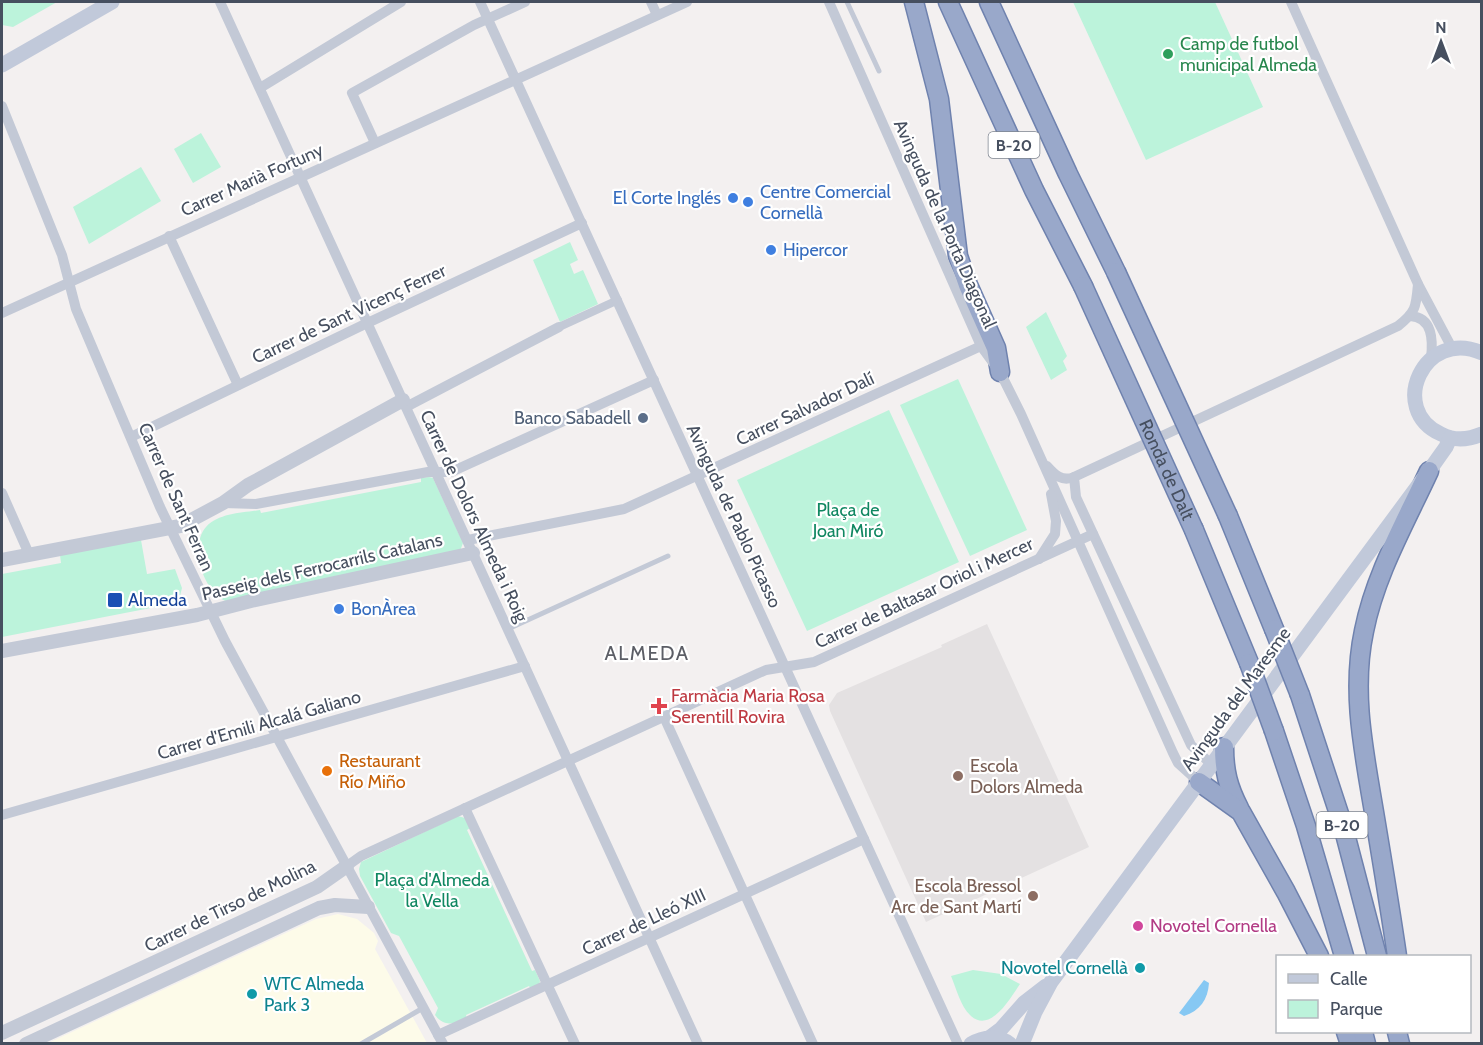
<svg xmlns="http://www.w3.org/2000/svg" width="1483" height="1045" font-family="Cabin,sans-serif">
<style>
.commercial{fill:#fdfbe9}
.education{fill:#e4e1e2}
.green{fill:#bcf3db}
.water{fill:#86c8f3}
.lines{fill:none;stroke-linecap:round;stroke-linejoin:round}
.trunk-casing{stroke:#6f82ae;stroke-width:21}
.service{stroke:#c3c9d6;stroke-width:5}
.pedestrian{stroke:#c3c9d6;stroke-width:8}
.minor{stroke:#c3c9d6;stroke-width:10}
.tertiary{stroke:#c3c9d6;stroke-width:14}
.secondary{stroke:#c1c9da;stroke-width:15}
.trunk{stroke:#99a8ca;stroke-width:18}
.trunk-bridge-casing{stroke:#6f82ae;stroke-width:21;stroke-linecap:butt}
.trunk-bridge{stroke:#99a8ca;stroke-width:18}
.leisure-dot{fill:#2e9e5b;stroke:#fff;stroke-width:2}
.shop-dot{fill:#3f7fe0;stroke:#fff;stroke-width:2}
.service-dot{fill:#5c6f8a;stroke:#fff;stroke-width:2}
.transit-dot{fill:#1a4fb4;stroke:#fff;stroke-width:2}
.health-dot{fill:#e0444e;stroke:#fff;stroke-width:2}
.food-dot{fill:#e8710a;stroke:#fff;stroke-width:2}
.education-dot{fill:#8d6e63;stroke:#fff;stroke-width:2}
.hotel-dot{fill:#d1479c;stroke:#fff;stroke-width:2}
.culture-dot{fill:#0f9aa8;stroke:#fff;stroke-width:2}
.labels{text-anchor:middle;stroke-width:4.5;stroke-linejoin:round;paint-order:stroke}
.shield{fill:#fff;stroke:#7e848f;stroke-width:1.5}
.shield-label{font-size:16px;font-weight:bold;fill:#464f5f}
.leisure-label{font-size:18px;fill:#27864d;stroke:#fff;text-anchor:start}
.street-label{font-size:18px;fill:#464f5f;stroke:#fff}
.shop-label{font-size:18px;fill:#366cbe;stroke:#fff;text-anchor:start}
.service-label{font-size:18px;fill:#4e5e75;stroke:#fff;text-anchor:end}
.park-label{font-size:18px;fill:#108761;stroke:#fff}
.transit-label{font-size:18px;fill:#164399;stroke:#fff;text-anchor:start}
.health-label{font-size:18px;fill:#be3a42;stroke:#fff;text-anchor:start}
.food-label{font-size:18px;fill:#c56008;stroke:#fff;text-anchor:start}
.education-label{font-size:18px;fill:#785e54;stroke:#fff;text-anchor:start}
.hotel-label{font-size:18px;fill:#b23c85;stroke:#fff;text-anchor:start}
.culture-label{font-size:18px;fill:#0d838f;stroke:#fff;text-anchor:end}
.neighbourhood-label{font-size:20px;letter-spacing:1.5px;fill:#5c5e66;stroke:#fff}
</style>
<rect width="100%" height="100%" fill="#f3f0f0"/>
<path class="commercial" d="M338,914L357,919L374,933L378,941L375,949L427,1043L46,1044L316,919Z"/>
<path class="education" d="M987,624L1089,847L926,922L830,711L829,705L837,693L942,647L941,645Z"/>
<g class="green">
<path d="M2,2H57L13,27L2,25Z"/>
<path d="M1073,2H1215L1263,107L1146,160Z"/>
<path d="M201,133L221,167L193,183L174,149Z"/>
<path d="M141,167L161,201L89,244L73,207Z"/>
<path d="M570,242L578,260L570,264L574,274L583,270L598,304L560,322L533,260Z"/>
<path d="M1046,312L1067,356L1063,361L1067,370L1051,380L1026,327Z"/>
<path d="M958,379L1027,530L970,556L900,405Z"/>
<path d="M889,410L959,562L807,631L737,480Z"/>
<path d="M429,477L433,478L463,543L460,551L229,602C205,597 188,547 206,527C219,513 242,513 260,510L261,513L421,482V478Z"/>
<path d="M141,540L147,574L175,569L182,588L180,596L171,604L2,637V574L61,563L60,555Z"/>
<path d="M458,816L465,818L470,828L467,830L532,971L535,970L540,981L539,985L531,989L529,986L466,1015L467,1019C454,1023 445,1028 435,1015L438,1008L399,936L391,933L360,876L359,869L361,862Z"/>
<path d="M973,970L1001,974L1020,984C1011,997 990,1035 970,1015C961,1007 956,988 951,976Z"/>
</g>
<path class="water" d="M1204,980L1209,983C1208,999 1200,1011 1184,1016L1179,1013Z"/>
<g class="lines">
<defs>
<g id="trunk">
<path d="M914,2L939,99L958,256L968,285L996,348L1000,372"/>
<path d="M948,2L1034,190L1083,286"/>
<path d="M989,2L1068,174L1116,272"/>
<path d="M1228,516L1274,629"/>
<path d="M1194,530L1249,663"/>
<path d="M1300,695L1343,826L1377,956"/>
<path d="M1274,731L1306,826L1344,956"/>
<path d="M1224,747C1224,771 1228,787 1239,808"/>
<path d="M1199,782L1241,812L1286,892L1319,956"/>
<path d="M1397,956C1390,908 1382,860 1374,812C1364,752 1351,692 1364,631C1375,575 1405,523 1429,471"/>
<path d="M1346,1032L1350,1044"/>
<path d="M1363,1032L1366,1044"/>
<path d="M1397,1032L1400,1044"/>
</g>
</defs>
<use href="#trunk" class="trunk-casing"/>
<g class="service">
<path d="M847,2L879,71"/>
<path d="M508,629L668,556"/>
<path d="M361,1044L423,1008"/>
</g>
<path class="pedestrian" d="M559,327L618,300"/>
<g class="minor">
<path d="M220,2L698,1044"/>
<path d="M480,2L958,1044"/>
<path d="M651,2L657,15"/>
<path d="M829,2L981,346L1000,372L1021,414L1173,753L1178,763L1199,782"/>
<path d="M1291,2L1418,284L1452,348"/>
<path d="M260,88L401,2"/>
<path d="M2,106L62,255L76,309L160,507L225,641L443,1044"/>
<path d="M375,143L352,93L474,25L525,2"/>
<path d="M169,236L238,385"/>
<path d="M2,313L687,2"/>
<path d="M1410,316C1433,317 1433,341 1431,358"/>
<path d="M406,407L559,327"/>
<path d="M131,437L361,326L582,223"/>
<path d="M1047,466C1055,475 1062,482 1074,477"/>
<path d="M2,493L29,554"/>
<path d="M223,503L256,504L428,472H451L654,380"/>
<path d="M468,540L624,509L981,346"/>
<path d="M1039,559L1055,534L1056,521L1051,494"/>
<path d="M664,717L813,1044"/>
<path d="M1211,764L1191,745L1076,497L1074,477L1398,326C1416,312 1416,307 1418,284"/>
<path d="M465,808L575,1044"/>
<path d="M2,815L525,666"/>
<path d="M347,866L361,856L759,673L766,670L814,662L1093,534"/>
<path d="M438,1035L864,839"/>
</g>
<g class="tertiary">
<path d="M2,560L180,526L223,503L248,485L403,400"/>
<path d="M2,651L197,615L251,601L473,553"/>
<path d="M2,1033L317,887L347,866"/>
<path d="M26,1044L319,908L335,905L368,907"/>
</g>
<g class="secondary">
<path d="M2,65L112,2"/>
<path d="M1482,353C1424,327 1387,410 1441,434C1454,441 1468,440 1482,434"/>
<path d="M989,1038L1001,1029L1024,1003L1046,986"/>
<path d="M971,1044C983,1037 999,1035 1010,1044"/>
<path d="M1022,1044L1035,1012L1051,982L1429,471L1446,447L1450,438"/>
</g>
<use href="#trunk" class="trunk"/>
<defs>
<g id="trunk-bridge">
<path d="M1116,272L1228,516"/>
<path id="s1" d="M1083,286L1194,530"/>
<path d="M1274,629L1300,695"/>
<path d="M1249,663L1274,731"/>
</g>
</defs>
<use href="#trunk-bridge" class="trunk-bridge-casing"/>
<use href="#trunk-bridge" class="trunk-bridge"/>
</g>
<circle class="leisure-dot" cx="1168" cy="54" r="6"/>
<g class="shop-dot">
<circle cx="733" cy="198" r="6"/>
<circle cx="748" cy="202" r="6"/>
<circle cx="771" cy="250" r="6"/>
<circle cx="339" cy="609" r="6"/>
</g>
<circle class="service-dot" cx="643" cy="418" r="6"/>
<rect class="transit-dot" x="107" y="592" width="16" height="16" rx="3"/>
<path class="health-dot" d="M656 697h6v6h6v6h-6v6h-6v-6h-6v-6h6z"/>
<circle class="food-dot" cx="327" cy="771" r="6"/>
<g class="education-dot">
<circle cx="958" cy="776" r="6"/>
<circle cx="1033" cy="896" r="6"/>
</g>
<circle class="hotel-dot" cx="1138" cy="926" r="6"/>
<g class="culture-dot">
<circle cx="1140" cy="968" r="6"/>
<circle cx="252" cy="994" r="6"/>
</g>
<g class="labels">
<g class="shield">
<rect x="988.5" y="132" width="51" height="26" rx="4.5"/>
<rect x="1316.5" y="812" width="51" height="26" rx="4.5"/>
</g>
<g class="shield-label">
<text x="1014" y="151">B-20</text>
<text x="1342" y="831">B-20</text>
</g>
<g class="leisure-label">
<text x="1180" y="50">Camp de futbol<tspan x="1180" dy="21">municipal Almeda</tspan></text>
</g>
<g class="street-label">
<text transform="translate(252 180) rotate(-24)" y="6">Carrer Marià Fortuny</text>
<text transform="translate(945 224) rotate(66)" y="6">Avinguda de la Porta Diagonal</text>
<text transform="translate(349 314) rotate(-25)" y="6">Carrer de Sant Vicenç Ferrer</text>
<text transform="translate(805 409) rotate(-25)" y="6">Carrer Salvador Dalí</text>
<text dy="6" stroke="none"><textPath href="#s1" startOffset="202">Ronda de Dalt</textPath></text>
<text transform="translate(176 497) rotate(66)" y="6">Carrer de Sant Ferran</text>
<text transform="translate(474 516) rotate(65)" y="6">Carrer de Dolors Almeda i Roig</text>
<text transform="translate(734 516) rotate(65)" y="6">Avinguda de Pablo Picasso</text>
<text transform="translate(322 567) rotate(-13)" y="6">Passeig dels Ferrocarrils Catalans</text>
<text transform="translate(924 593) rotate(-25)" y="6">Carrer de Baltasar Oriol i Mercer</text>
<text transform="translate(1236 699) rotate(-54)" y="6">Avinguda del Maresme</text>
<text transform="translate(259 725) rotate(-16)" y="6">Carrer d'Emili Alcalá Galiano</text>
<text transform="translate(230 906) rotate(-26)" y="6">Carrer de Tirso de Molina</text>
<text transform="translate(644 922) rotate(-25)" y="6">Carrer de Lleó XIII</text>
</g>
<g class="shop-label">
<text x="760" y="198">Centre Comercial<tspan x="760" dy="21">Cornellà</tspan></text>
<text x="721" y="204" text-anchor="end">El Corte Inglés</text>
<text x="783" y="256">Hipercor</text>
<text x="351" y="615">BonÀrea</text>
</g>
<g class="service-label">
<text x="631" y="424">Banco Sabadell</text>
</g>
<g class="park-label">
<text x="848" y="516">Plaça de<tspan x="848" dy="21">Joan Miró</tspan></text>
<text x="432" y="886">Plaça d'Almeda<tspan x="432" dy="21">la Vella</tspan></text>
</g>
<g class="transit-label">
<text x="128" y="606">Almeda</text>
</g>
<g class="health-label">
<text x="671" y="702">Farmàcia Maria Rosa<tspan x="671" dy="21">Serentill Rovira</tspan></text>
</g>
<g class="food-label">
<text x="339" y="767">Restaurant<tspan x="339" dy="21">Río Miño</tspan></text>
</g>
<g class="education-label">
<text x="970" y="772">Escola<tspan x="970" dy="21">Dolors Almeda</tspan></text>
<text x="1021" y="892" text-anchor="end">Escola Bressol<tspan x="1021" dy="21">Arc de Sant Martí</tspan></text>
</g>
<g class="hotel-label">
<text x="1150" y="932">Novotel Cornella</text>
</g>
<g class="culture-label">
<text x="1128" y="974">Novotel Cornellà</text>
<text x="264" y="990" text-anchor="start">WTC Almeda<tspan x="264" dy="21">Park 3</tspan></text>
</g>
<g class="neighbourhood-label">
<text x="647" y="660">ALMEDA</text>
</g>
</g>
<rect width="1483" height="1045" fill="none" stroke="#464f5f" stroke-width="6"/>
<rect x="1276" y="955" width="195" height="78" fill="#ffffff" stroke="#b5b9bf" stroke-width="1.5"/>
<rect x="1288" y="974" width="30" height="9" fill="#c1c9da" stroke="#b5b9bf" stroke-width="1.5"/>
<text x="1330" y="985" font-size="18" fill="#464f5f">Calle</text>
<rect x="1288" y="1000" width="30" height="18" fill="#bcf3db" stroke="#b5b9bf" stroke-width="1.5"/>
<text x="1330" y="1015" font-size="18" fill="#464f5f">Parque</text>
<g transform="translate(1441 42)" stroke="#ffffff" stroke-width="4.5" paint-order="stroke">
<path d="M0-4.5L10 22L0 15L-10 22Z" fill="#464f5f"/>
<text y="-9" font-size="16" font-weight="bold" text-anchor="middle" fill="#464f5f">N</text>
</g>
</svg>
